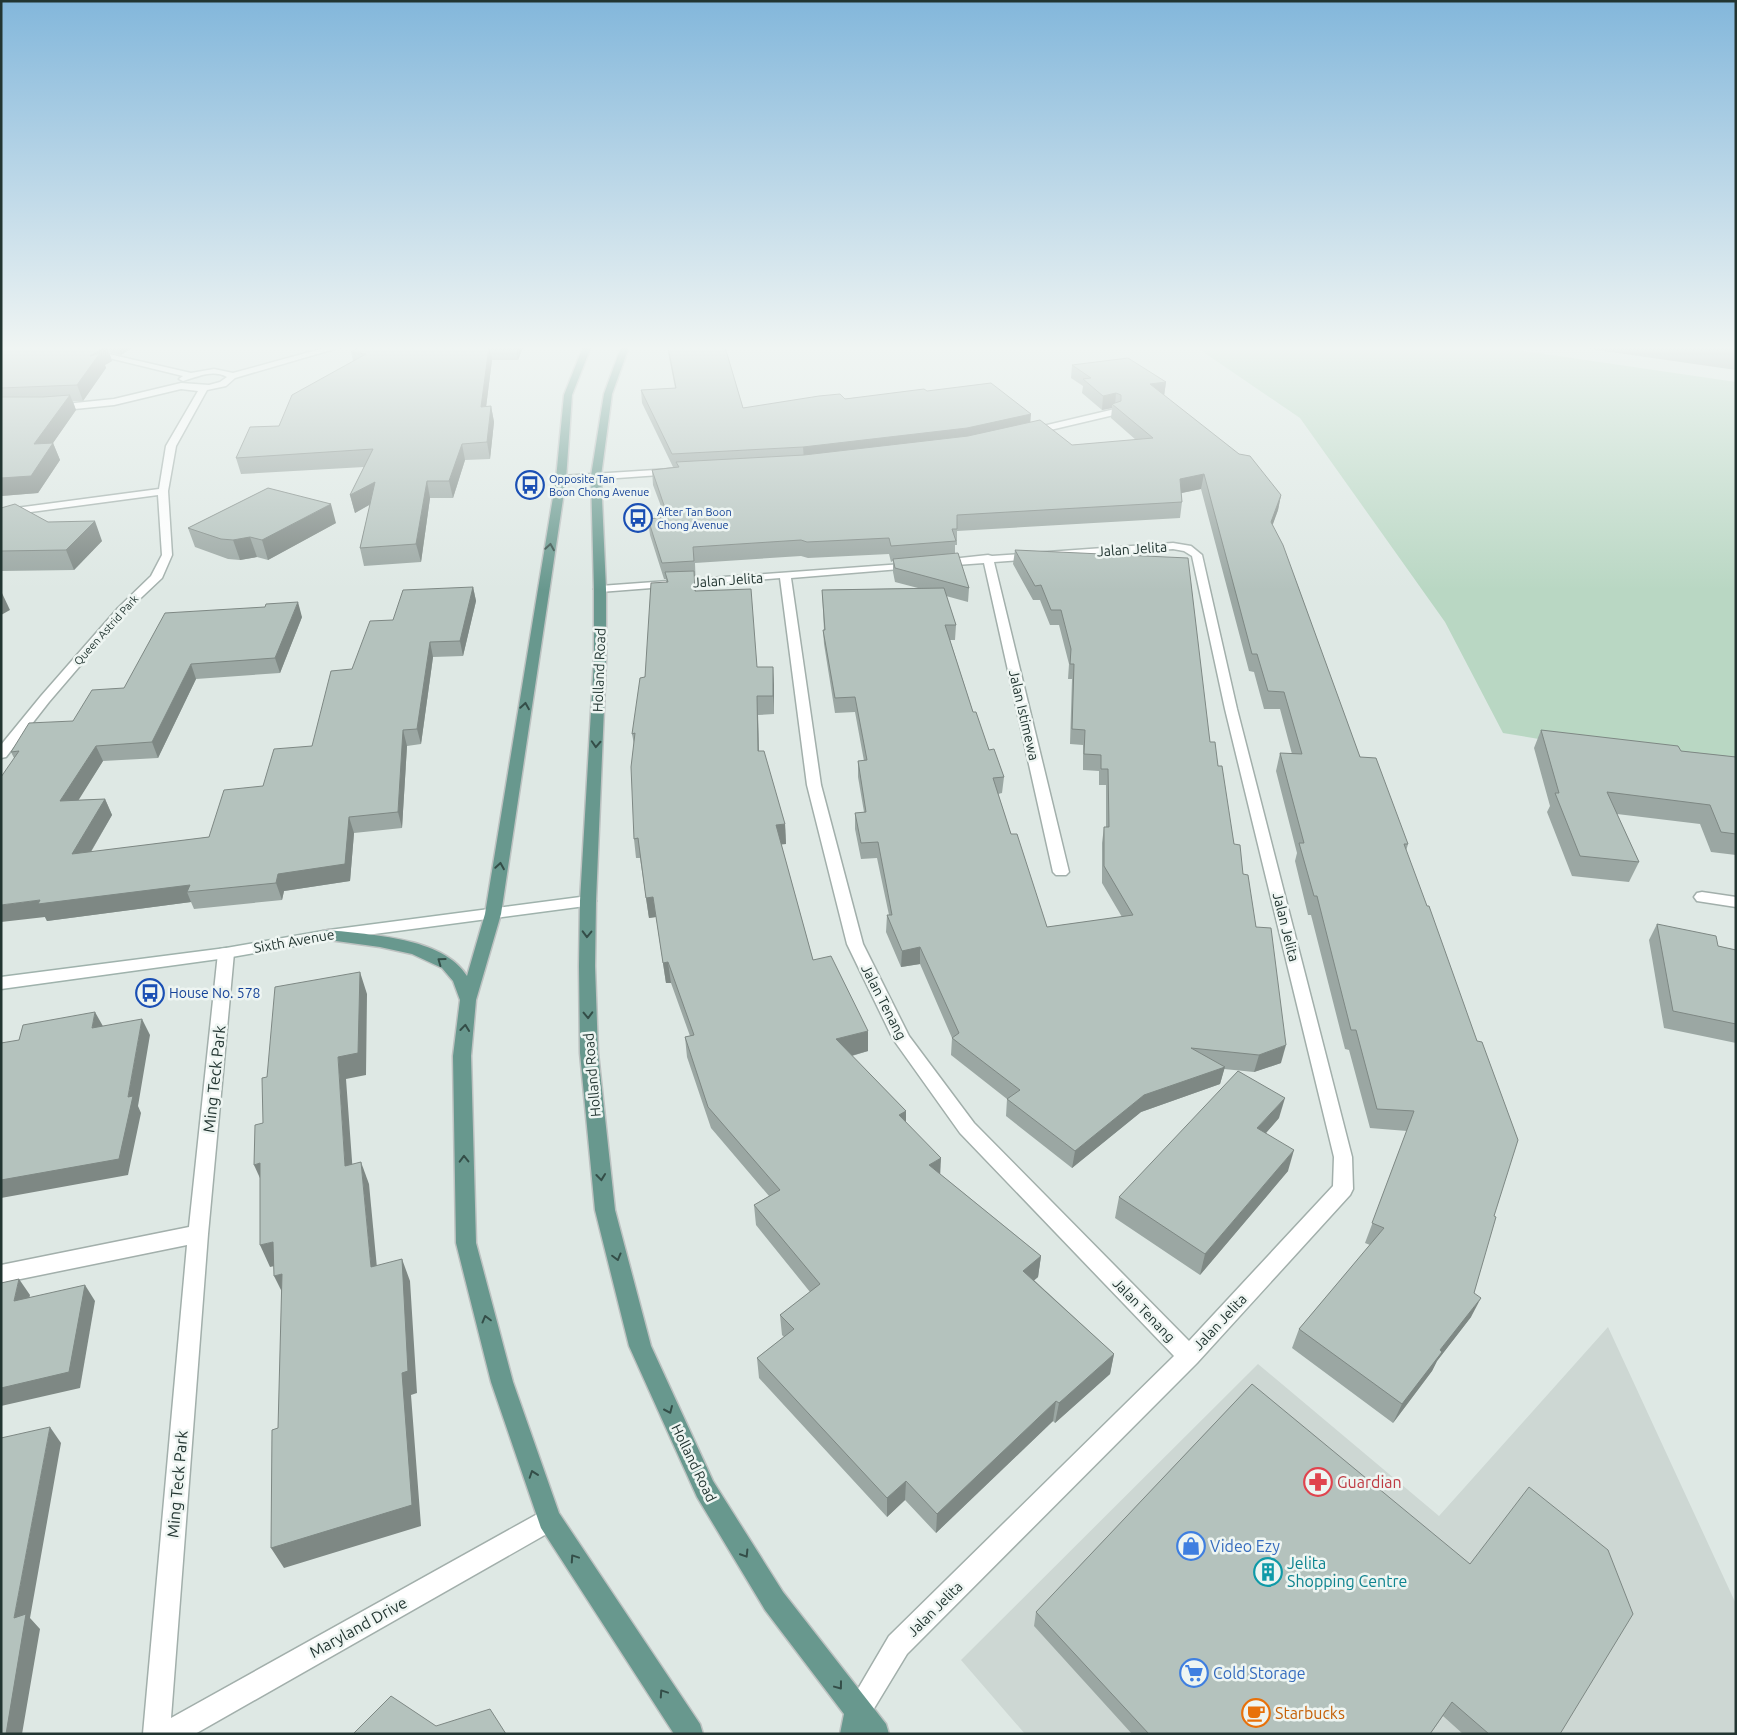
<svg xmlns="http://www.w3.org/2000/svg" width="1737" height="1735" font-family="Ubuntu,sans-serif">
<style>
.built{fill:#cdd7d3}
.green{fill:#b9d7c3}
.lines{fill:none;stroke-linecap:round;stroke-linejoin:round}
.minor-casing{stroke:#a2afab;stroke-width:3}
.secondary-casing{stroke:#9fb2ac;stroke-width:3}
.primary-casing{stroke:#bdc2c1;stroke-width:3}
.minor{fill:#fff;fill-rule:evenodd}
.secondary{fill:#fff;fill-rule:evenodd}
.primary{fill:#68988e;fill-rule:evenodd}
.wall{fill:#9ba7a3}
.shaded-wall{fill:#7e8884}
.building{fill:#b4c2bd;stroke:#7e8884}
.oneway{stroke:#344e48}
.labels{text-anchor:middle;stroke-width:5;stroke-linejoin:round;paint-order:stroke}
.far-transit-label{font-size:11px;fill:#164399;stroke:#eef5f2;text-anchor:start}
.far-street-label{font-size:11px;fill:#223531;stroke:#eef5f2}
.street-label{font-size:14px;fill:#223531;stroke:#eef5f2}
.transit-label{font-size:14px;fill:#164399;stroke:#eef5f2;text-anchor:start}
.near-street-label{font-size:16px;fill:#223531;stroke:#eef5f2}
.near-health-label{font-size:16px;fill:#be3a42;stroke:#eef5f2;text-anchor:start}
.near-shop-label{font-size:16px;fill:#366cbe;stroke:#eef5f2;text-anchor:start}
.near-culture-label{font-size:16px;fill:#0d838f;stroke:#eef5f2;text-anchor:start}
.near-food-label{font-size:16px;fill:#c56008;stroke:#eef5f2;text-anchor:start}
</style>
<rect width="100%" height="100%" fill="#dee8e4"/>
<path class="built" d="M1608,1327L1736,1604V1734H1025L961,1660L1258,1364L1439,1516Z"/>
<path class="green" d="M1196,347H1496L1736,382V772L1503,733L1445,622L1300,418Z"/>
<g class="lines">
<defs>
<g id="minor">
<path d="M64,347H78L191,373L214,369L233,373L328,347H341L235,378L226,386L207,390L176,446L168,491L172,555L162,578L126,612L49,702L6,757L1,758V745L41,696L118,608L151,576L162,555L158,495L1,516V510L159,489L166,446L198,391L181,389L114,405L55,411L51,408L55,405L114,399L181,383L209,385L220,382L227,377C212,369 198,377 183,381L179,379L183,376Z"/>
<path d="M1115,409L1118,410V414L1029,435L1024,432L1026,430Z"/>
<path d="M671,469L674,470V474L561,482L556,479L561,476Z"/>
<path d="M1173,543L1191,546L1202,555L1237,709L1352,1157L1353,1189L1350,1195L1197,1363L907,1654L867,1720L858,1724L849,1720L845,1711L889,1636L1174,1356L960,1133L893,1039L847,944L807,785L780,578L600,592L594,589L600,586L916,563L917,565L916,567L912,568L791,578L821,785L863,944L909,1036L974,1123L1189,1341L1333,1186L1334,1157L1225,709L1192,556L1184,551L1173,549L994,562L1069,872L1066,875H1056L1053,872L984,563L942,566L937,563L942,560L988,555L992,556Z"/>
<path d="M1702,892L1736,897V907L1697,901L1694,897L1697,893Z"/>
<path d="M226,948L232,949L234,953L208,1234L171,1718L541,1512L549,1508L557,1512L561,1520L557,1528L195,1734H143L187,1245L1,1283V1265L189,1227L218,953L220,949Z"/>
</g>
<path id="secondary" d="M588,896L593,897L596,901L593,905L329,940L226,958L1,989V977L226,948L329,930Z"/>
<g id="primary">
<path d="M583,347H591L572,395L566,479L501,914L476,1000L471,1056L476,1243L513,1382L559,1513L700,1724L703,1734H674L541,1528L491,1382L456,1243L453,1056L460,1000L453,981L442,968L412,954L380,947L329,940L323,939L321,935L323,931L329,930C370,935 443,937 467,976L485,914L556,479L564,395Z"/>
<path d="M621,347H629L612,394L601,476L606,589V660L596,901L595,966L598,1053L615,1210L651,1346L713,1481L783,1592L886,1724L889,1734H840L844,1714L765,1610L697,1497L629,1346L595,1210L580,1053L579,966L580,901L594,660V589L591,476L604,394Z"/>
</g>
</defs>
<use href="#minor" class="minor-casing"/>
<use href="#secondary" class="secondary-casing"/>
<use href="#primary" class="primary-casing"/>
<use href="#minor" class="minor"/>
<use href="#secondary" class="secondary"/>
<use href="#primary" class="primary"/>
</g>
<g class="wall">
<path d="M1,347H134L121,355L109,352L112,361L105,365L106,368L83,401H73L76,410L53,443L60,460L38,493L1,496Z"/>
<path d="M360,347H523L518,360H492L486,407L491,406L494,422L490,459L465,460L453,498H430L421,562L364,566L360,548L370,504L355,513L350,495L364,467L241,474L236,458L279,426L353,361L351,352Z"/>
<path d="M667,347H725L743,408L927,391L1030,422L1072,445L1136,440L1111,418L1112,408L1102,410L1082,393L1083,386L1071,378L1072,365L1166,382L1164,396L1281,495L1278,510L1272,525L1360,757L1408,844L1406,851L1494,1216L1474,1293L1471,1317L1437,1361L1432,1371L1393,1423L1292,1348L1299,1329L1370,1245L1365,1243L1407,1131L1370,1128L1349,1050L1345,1049L1311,915H1308L1295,861L1297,853L1276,771L1280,753L1292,754L1280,709H1264L1254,672L1249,671L1201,489L1181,493L1182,502L1180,518L957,531V545H955V553L969,588L968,602L946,596L956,625L955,640H950L973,712L989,750L1004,777L1002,793L998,794L1011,834L1047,927L1122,917L1102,883V843L1104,827H1106V785H1099V771L1083,770V745L1070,744L1072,679H1068L1069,664L1059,625H1050L1040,600H1033L1013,564L1015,550L1210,742L1218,766L1234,844L1243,874L1256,927L1281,1063L1254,1072L1224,1069L1220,1084L1141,1112L1072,1168L1006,1116L1007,1099L951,1055L952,1038L920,964L901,967L886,932L887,915H889L877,858L861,859L855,829V813L864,812L858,777V761H864L855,712L835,713L824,644L823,630H824L822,590L918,588L895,582L893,572V561L891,562L889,554L808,558L801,556L695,563L696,591L757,667H773L774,714L758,715L759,751L785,824L786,844H781L813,960L868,1051L852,1056L906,1111V1122L940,1174L1041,1256L1038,1277L1034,1280L1114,1354L1110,1374L1055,1423L1053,1421L936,1533L905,1500L887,1517L759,1378L757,1358L784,1337L782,1335L780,1315L810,1292L756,1225L754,1205L769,1196L711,1128L687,1057L685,1037L690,1036L671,983H666L656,917L649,918L640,858H636L634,839V744L632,734L666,582V579H664L650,535L648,519L665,517L653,485L652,470L673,467L642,403L641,390L675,388Z"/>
<path d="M1576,347H1736V370Z"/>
<path d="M1,508L48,522L102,541L74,570L1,571Z"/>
<path d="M336,523L268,560L257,557L240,560L228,559L195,547L188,528Z"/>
<path d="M473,587L476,601L463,656L433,657L421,744L407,746L402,828L354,833L350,881L284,891L282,900L194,909L191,902L47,921L45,917L14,758L11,752L73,721L124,688L302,617L280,673L196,679L158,758L103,761L78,800L105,799L112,815L91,852L209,837L263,786L312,746L352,669L393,620Z"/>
<path d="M1541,730L1681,751L1736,757V855L1711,852L1700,824L1617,814L1639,862L1629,882L1572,876L1547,812L1550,806L1534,748Z"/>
<path d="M1657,924L1718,946L1736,950V1043L1664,1028L1649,940Z"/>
<path d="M1279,1118L1266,1133L1288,1171L1200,1275L1115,1218L1119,1197Z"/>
<path d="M1252,1384L1560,1734H1463L1443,1716L1430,1734H1132L1034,1626L1036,1612Z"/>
</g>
<g class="shaded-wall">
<path d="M105,347H107L112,361L105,365L106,368L83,401L77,385L90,356Z"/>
<path d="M118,347H134L121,355Z"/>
<path d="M489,347L492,360L484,423L481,407Z"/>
<path d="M516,347H523L518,360Z"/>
<path d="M1166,382L1164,396L1150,384Z"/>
<path d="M1116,393L1115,406L1112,404V408L1102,410L1103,396Z"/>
<path d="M70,395L76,410L53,443L60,460L38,493L1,496V478L34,444Z"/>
<path d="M491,406L494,422L490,459L487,442Z"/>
<path d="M1031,414L1030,427L967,441L804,460L803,447Z"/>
<path d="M462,444L465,460L453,498L449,481Z"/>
<path d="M1204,474L1201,489L1177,494L1180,479Z"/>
<path d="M427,481L430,498L421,562L416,544Z"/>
<path d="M375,482L380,499L355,513L350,495Z"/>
<path d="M1281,495L1278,510L1268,538L1271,522Z"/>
<path d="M331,504L336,523L268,560L262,540Z"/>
<path d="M95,521L102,541L74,570L66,550Z"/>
<path d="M250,537L257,557L240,560L233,540Z"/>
<path d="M473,587L476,601L463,656L460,641Z"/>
<path d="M1,591L10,610L1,615Z"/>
<path d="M298,602L302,617L280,673L275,658Z"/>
<path d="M430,642L433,657L421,744L417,729Z"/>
<path d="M191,664L196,679L158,758L152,742Z"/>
<path d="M773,667L774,685V714L773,696Z"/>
<path d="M757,696L758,715L759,770L758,751Z"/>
<path d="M403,730L407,746L402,828L398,812Z"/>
<path d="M96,746L103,761L68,817L60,801Z"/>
<path d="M105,799L112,815L80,870L72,854Z"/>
<path d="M349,817L354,833L350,881L284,891L282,900L276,883L278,874Z"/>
<path d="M785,824L786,844L777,845L776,825Z"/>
<path d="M190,885L187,892L191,902L47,921L45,917L1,922V905L40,900Z"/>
<path d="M653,897L656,917L649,918L646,898Z"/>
<path d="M920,947V964L901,967L902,951Z"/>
<path d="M668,962L671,983H666L663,963Z"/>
<path d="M360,972L367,994L366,1075L346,1079L354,1188L345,1166L338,1057Z"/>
<path d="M95,1012L104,1028H92Z"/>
<path d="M142,1019L150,1035L138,1106L141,1113L128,1175L1,1198V1180L128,1097Z"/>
<path d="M868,1031V1051L836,1060V1039Z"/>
<path d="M1286,1045L1281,1063L1254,1072L1259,1055Z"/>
<path d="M1225,1067L1220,1084L1141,1112L1072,1168L1075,1151L1144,1095Z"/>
<path d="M1285,1098L1279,1118L1252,1149L1257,1128Z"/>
<path d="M906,1111V1131L899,1115Z"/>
<path d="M1294,1150L1288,1171L1200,1275L1205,1254Z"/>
<path d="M941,1158L940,1178L929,1165Z"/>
<path d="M361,1162L369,1184L379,1289L371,1267Z"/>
<path d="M260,1163L264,1187L254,1165Z"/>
<path d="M273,1242L284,1264L270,1267L260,1245Z"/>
<path d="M1041,1256L1038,1277L1021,1292L1023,1271Z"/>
<path d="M402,1259L410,1281L417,1393L411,1395L421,1526L284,1568L271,1548L402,1373Z"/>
<path d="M282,1274L285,1298L274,1276Z"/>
<path d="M19,1279L30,1295L25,1317L14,1301Z"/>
<path d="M85,1285L95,1301L80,1388L1,1406V1388Z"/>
<path d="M1481,1298L1471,1317L1437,1361L1432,1371L1393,1423L1402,1404L1440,1350Z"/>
<path d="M1114,1354L1110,1374L1055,1423L1059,1403Z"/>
<path d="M1056,1401L1053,1421L936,1533L937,1514Z"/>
<path d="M50,1427L61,1443L30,1618L40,1629L22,1734H6L14,1618Z"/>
<path d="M906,1481L905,1500L887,1517V1498Z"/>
</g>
<g class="building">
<path d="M1,347H105L90,356L100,353L77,385L1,388Z"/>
<path d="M360,347H489L481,407L491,406L487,442L462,444L449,481H427L416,544L360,548L375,482L350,495L373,449L236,458L250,427L279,426L292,395L366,354L351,352Z"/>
<path d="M668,347H725L743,408L819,396L840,394L845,399L924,389L927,391L991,383L1031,414L967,428L803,447L672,454L641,390L676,388Z"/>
<path d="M1128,358L1166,382L1150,384L1239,454L1250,456L1281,495L1271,522L1283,545L1360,757L1376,758L1408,844H1404L1427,906H1429L1477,1041L1482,1042L1518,1140L1494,1216L1496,1217L1474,1293L1481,1298L1440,1350L1442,1352L1402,1404L1299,1329L1384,1228L1372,1223L1414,1111L1377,1109L1356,1030H1351L1317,896H1314L1299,843H1304L1280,753L1302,754L1284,692L1268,691L1257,654H1252L1204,474L1180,479L1182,502L957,515V529H952L956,541L891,546L889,538L807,542L801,540L693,547L694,561L662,563L648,519L668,517L652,470L679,467L676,462L804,455L968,436L1040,420L1072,445L1153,438L1112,404L1121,401V395L1116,393L1103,396L1083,379L1091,378L1072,365Z"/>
<path d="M70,395L34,444L53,443L31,476L1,478V397H43Z"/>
<path d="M268,488L331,504L262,540L250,537L233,540L221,539L188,528Z"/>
<path d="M15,504L48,522L95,521L66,550L1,551V508Z"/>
<path d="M1015,550L1188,558L1210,742H1215L1218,766H1222L1234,844L1240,845L1243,874L1248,875L1256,927L1271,928L1286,1045L1259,1055L1191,1048L1225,1067L1144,1095L1075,1151L1007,1099L1020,1090L952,1038L959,1033L920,947L902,951L887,915H892L878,842L861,843L855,813L866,812L858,761L867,760L855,697L835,698L823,630H825L822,590L944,588L956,625H945L973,712H976L989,750L994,749L1004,777L993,778L1011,834H1017L1047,927L1133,915L1104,866V827H1109L1108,769H1101V755L1084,754L1085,730L1072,729L1074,664H1070L1071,649L1061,610H1051L1041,585L1035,586Z"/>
<path d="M958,553L969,588L895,568L893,559Z"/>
<path d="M694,571L695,591L751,589L757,667H773V696H757L758,751H764L785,824L776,825L813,960L831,956L868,1031L836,1039L906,1111L899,1115L941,1158L929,1165L1041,1256L1023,1271L1114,1354L1059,1403L1056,1401L937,1514L906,1481L887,1498L757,1358L794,1329L780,1315L820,1284L754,1205L780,1190L708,1107L685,1037L694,1035L668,962L663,963L653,897L646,898L638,838L634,839L631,767L635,733L632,734L640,678L645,677L651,583L668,582L665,572Z"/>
<path d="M473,587L460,641L430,642L417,729L403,730L398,812L349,817L345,864L278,874L276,883L187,892L190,885L38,904L40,900L1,905V777L19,751L11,752L29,723L73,721L92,690L124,688L165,613L265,607L266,604L298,602L275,658L191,664L152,742L96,746L60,801L105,799L72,854L209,837L224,790L263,786L274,749L312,746L331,671L352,669L370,621L393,620L403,590Z"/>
<path d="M1541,730L1678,746L1681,751L1736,757V834L1721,832L1710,805L1607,792L1639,862L1580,856L1555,793H1559Z"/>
<path d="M1657,924L1716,936L1718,946L1736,950V1024L1673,1011Z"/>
<path d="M360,972L358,1053L338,1057L345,1166L361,1162L371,1267L402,1259L408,1371L402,1373L412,1505L271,1548L272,1430L278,1428L282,1274L274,1276L273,1242L260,1245V1163L254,1165L255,1125L263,1123L262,1078L267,1077L275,987Z"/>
<path d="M95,1012L92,1028L142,1019L128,1097L133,1096L119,1159L1,1180V1043L19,1040L23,1025Z"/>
<path d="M1238,1071L1285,1098L1257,1128L1294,1150L1205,1254L1119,1197Z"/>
<path d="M19,1279L14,1301L85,1285L69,1372L1,1388V1283Z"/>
<path d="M1252,1384L1470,1564L1529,1487L1608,1550L1633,1614L1560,1734H1489L1452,1702L1430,1734H1149L1036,1612Z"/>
<path d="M50,1427L14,1618L26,1614L6,1734H1V1438Z"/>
<path d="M391,1696L436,1726L490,1709L506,1734H353Z"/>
</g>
<defs><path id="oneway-chevron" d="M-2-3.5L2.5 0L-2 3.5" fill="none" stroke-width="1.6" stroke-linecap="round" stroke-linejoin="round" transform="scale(1.25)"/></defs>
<g class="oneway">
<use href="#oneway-chevron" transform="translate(550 547) rotate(-81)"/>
<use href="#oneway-chevron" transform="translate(525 706) rotate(-81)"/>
<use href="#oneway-chevron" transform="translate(596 744) rotate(93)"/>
<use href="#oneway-chevron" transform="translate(500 866) rotate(-81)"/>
<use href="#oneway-chevron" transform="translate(587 934) rotate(91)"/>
<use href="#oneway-chevron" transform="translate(441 961) rotate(-144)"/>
<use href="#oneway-chevron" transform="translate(588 1015) rotate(88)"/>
<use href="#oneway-chevron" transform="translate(465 1028) rotate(-84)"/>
<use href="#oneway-chevron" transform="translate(464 1159) rotate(-91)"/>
<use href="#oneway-chevron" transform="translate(601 1177) rotate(84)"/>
<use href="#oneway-chevron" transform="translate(617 1257) rotate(75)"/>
<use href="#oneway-chevron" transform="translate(486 1319) rotate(-105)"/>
<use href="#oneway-chevron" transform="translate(669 1410) rotate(66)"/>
<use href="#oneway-chevron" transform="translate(533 1474) rotate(-109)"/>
<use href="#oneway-chevron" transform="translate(745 1554) rotate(58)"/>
<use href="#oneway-chevron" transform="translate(574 1558) rotate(-124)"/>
<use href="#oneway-chevron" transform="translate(839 1686) rotate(53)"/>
<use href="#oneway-chevron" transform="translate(663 1693) rotate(-124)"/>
</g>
<linearGradient id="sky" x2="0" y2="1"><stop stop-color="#83b7db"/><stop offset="0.59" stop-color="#f0f5f3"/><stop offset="1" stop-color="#f0f5f3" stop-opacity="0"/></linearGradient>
<rect width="1737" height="590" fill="url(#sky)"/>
<defs>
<symbol id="bus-ring" viewBox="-11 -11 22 22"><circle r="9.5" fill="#eef5f2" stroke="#1a4fb4" stroke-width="1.5"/><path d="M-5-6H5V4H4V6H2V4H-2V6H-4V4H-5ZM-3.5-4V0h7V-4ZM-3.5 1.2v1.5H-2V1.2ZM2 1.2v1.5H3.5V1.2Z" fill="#1a4fb4"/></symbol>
<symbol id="pharmacy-ring" viewBox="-11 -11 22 22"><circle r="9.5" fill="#eef5f2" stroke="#e0444e" stroke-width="1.5"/><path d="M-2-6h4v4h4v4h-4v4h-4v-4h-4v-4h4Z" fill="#e0444e"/></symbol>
<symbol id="shop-ring" viewBox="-11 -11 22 22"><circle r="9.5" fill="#eef5f2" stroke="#3f7fe0" stroke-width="1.5"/><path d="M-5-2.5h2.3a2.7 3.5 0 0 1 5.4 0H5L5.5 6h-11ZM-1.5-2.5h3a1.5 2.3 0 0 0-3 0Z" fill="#3f7fe0"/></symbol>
<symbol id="building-ring" viewBox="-11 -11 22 22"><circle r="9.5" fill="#eef5f2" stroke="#0f9aa8" stroke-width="1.5"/><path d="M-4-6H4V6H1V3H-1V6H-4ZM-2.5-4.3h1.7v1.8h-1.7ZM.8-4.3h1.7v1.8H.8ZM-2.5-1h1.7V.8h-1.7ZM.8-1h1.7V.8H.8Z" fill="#0f9aa8"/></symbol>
<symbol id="supermarket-ring" viewBox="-11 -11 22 22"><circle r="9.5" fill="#eef5f2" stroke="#3f7fe0" stroke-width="1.5"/><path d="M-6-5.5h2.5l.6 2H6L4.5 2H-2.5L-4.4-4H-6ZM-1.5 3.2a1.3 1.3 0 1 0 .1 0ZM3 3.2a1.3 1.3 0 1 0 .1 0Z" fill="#3f7fe0"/></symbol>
<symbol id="cafe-ring" viewBox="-11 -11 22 22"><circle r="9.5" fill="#eef5f2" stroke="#e8710a" stroke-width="1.5"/><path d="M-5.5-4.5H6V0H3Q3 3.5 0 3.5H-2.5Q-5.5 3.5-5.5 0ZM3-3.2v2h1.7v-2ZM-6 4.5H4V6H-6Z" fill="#e8710a"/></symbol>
</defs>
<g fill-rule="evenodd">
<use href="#bus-ring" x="514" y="469" width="32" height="32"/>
<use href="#bus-ring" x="622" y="502" width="32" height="32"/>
<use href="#bus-ring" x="134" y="977" width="32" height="32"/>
<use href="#pharmacy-ring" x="1302" y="1466" width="32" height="32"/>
<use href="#shop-ring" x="1175" y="1530" width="32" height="32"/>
<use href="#building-ring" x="1252" y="1556" width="32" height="32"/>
<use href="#supermarket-ring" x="1178" y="1657" width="32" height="32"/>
<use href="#cafe-ring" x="1240" y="1697" width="32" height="32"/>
</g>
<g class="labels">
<g class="far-transit-label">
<text x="549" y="483">Opposite Tan<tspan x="549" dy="13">Boon Chong Avenue</tspan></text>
<text x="657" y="516">After Tan Boon<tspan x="657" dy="13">Chong Avenue</tspan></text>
</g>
<g class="far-street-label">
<text transform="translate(106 630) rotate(-48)" y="4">Queen Astrid Park</text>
</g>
<g class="street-label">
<text transform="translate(1132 549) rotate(-4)" y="5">Jalan Jelita</text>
<text transform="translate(728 580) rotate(-4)" y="5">Jalan Jelita</text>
<text transform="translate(599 670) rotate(-88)" y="5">Holland Road</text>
<text transform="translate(1024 715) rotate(77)" y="5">Jalan Istimewa</text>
<text transform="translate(1286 927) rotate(76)" y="5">Jalan Jelita</text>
<text transform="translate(294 941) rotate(-10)" y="5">Sixth Avenue</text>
<text transform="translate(884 1002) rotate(63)" y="5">Jalan Tenang</text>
<text transform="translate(592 1075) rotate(-95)" y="5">Holland Road</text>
<text transform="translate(1144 1310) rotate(46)" y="5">Jalan Tenang</text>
<text transform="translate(1220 1322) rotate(-47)" y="5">Jalan Jelita</text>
<text transform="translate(694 1463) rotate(64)" y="5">Holland Road</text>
<text transform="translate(935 1609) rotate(-45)" y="5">Jalan Jelita</text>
</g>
<g class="transit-label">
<text x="169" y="998">House No. 578</text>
</g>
<g class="near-street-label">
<text transform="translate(214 1079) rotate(-84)" y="6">Ming Teck Park</text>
<text transform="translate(177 1484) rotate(-85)" y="6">Ming Teck Park</text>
<text transform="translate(358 1627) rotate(-29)" y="6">Maryland Drive</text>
</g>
<g class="near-health-label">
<text x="1337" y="1488">Guardian</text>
</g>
<g class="near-shop-label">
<text x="1210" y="1552">Video Ezy</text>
<text x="1213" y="1679">Cold Storage</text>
</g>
<g class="near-culture-label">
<text x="1287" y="1569">Jelita<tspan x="1287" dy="18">Shopping Centre</tspan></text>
</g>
<g class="near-food-label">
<text x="1275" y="1719">Starbucks</text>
</g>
</g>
<rect width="1737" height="1735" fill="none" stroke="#223531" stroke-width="5"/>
</svg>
